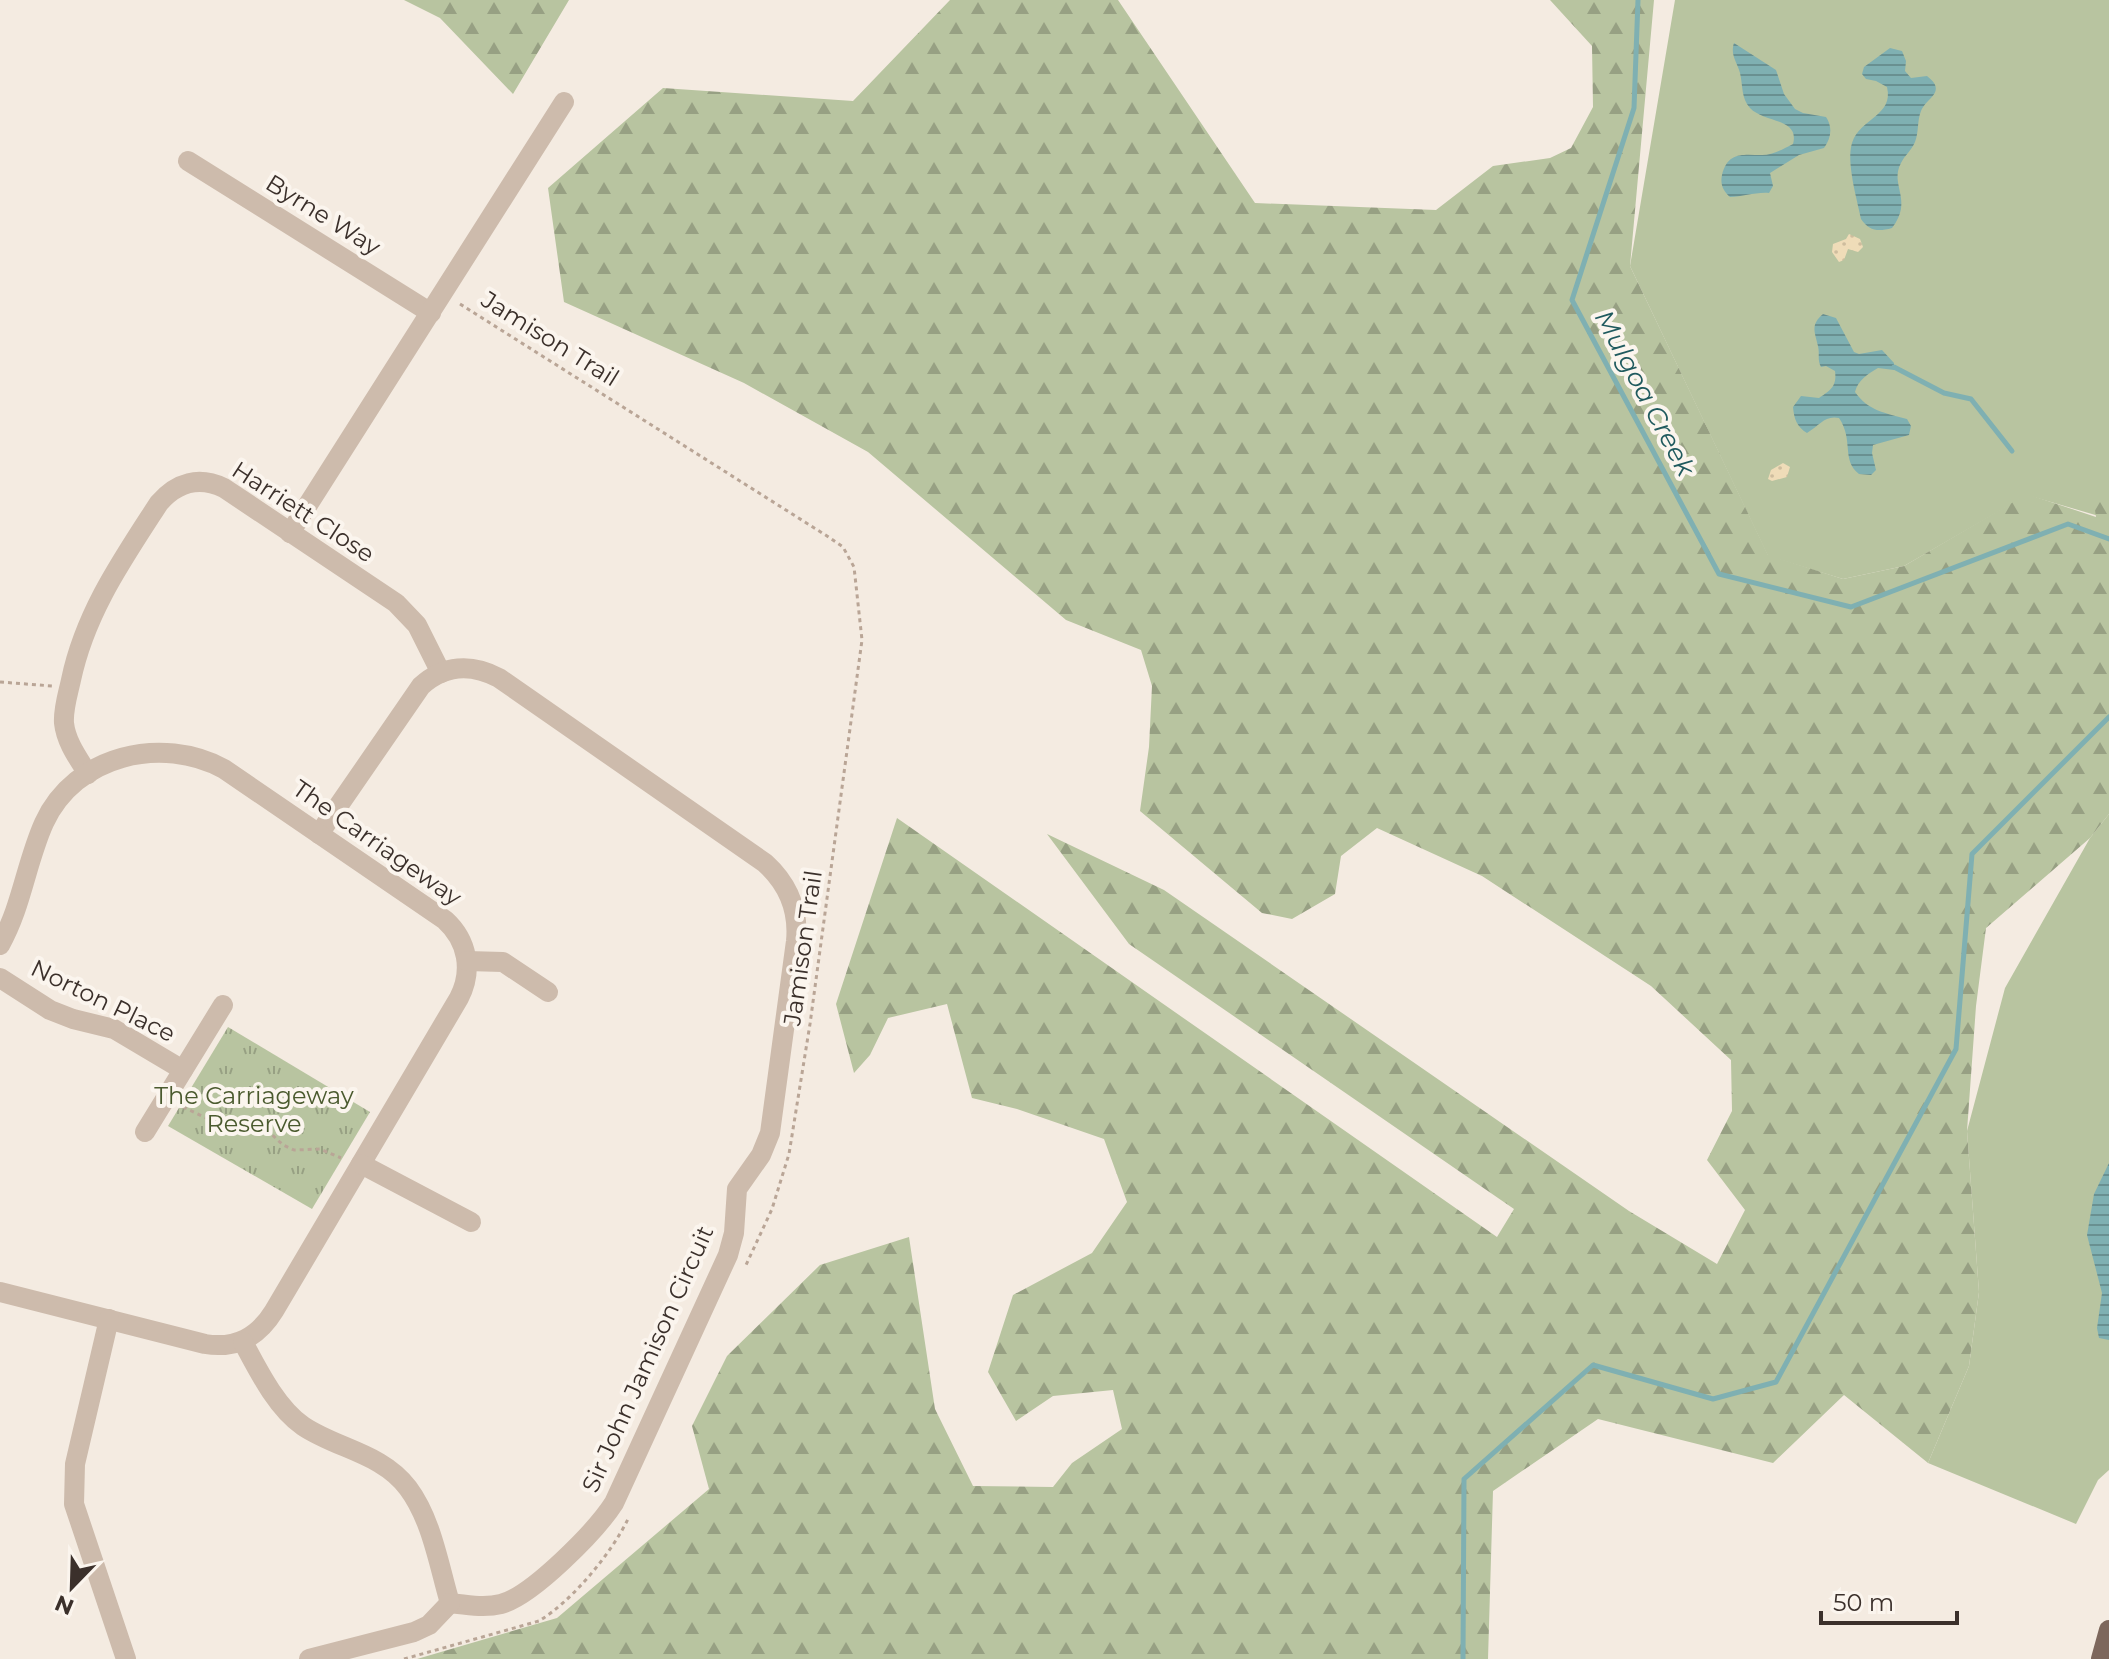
<svg xmlns="http://www.w3.org/2000/svg" width="2109" height="1659" font-family="Montserrat,sans-serif">
<style>
.green{fill:#b8c4a0}
.forest{fill:url(#forest-firs)}
.sand{fill:url(#sand-dots)}
.park{fill:url(#park-tufts)}
.water{fill:url(#water-rules)}
.lines{fill:none;stroke-linecap:round;stroke-linejoin:round}
.stream{stroke:#7fb0b2;stroke-width:5}
.path{stroke:#b9a596;stroke-width:3;stroke-dasharray:4 4;stroke-linecap:butt}
.minor{stroke:#cdbbac;stroke-width:20}
.primary{stroke:#7d675c;stroke-width:20}
.labels{text-anchor:middle;stroke-width:8;stroke-linejoin:round;paint-order:stroke}
.street-label{font-size:24px;fill:#3b302b;stroke:#fbf5ee}
.park-label{font-size:24px;fill:#4a5a2e;stroke:#fbf5ee}
.water-label{font-size:26px;font-style:italic;fill:#1f5a5e;stroke:#fbf5ee}
</style>
<defs>
<pattern id="forest-firs" width="22" height="20" patternUnits="userSpaceOnUse" patternTransform="scale(2)"><rect width="22" height="20" fill="#b8c4a0"/><path d="M5 1l3.5 6h-7zM16 11l3.5 6h-7z" fill="#97a083"/></pattern>
<pattern id="sand-dots" width="8" height="8" patternUnits="userSpaceOnUse" patternTransform="scale(2)"><rect width="8" height="8" fill="#efdcb8"/><path d="M2 2h.1M6 6h.1" fill="none" stroke="#cebd9e" stroke-width="1.8" stroke-linecap="round"/></pattern>
<pattern id="park-tufts" width="24" height="20" patternUnits="userSpaceOnUse" patternTransform="scale(2)"><rect width="24" height="20" fill="#b8c4a0"/><path d="M3 7l-1-3M5 7V3M7 7l1-3M15 17l-1-3M17 17v-4M19 17l1-3" fill="none" stroke="#97a083"/></pattern>
<pattern id="water-rules" width="6" height="5" patternUnits="userSpaceOnUse" patternTransform="scale(2)"><rect width="6" height="5" fill="#7fb0b2"/><path d="M0 2.5h6" fill="none" stroke="#699091"/></pattern>
</defs>
<rect width="100%" height="100%" fill="#f4ebe1"/>
<g class="green">
<path d="M1675,0H2109V519L2027,495L1904,566L1843,579L1768,556L1630,266Z"/>
<path d="M2109,814V1470L2098,1480L2076,1524L1928,1463L1969,1366L1979,1292L1967,1131L2005,988L2090,838Z"/>
</g>
<g class="forest">
<path d="M404,0H569L513,94L440,18Z"/>
<path d="M950,0H1118L1255,203L1436,210L1493,166L1550,158L1571,148L1593,107L1592,46L1550,0H1654L1630,266L1768,555L1843,579L1904,566L2027,494L2096,517L2094,503L2109,497V814L2090,838L1986,928L1976,1006L1967,1131L1979,1292L1969,1366L1928,1463L1844,1395L1773,1463L1598,1419L1493,1491L1488,1659H417L557,1618L709,1489L692,1426L727,1356L820,1265L909,1237L935,1409L973,1486L1053,1487L1072,1463L1122,1429L1113,1390L1053,1396L1016,1421L988,1372L1013,1295L1092,1253L1127,1202L1104,1139L1017,1109L972,1098L947,1004L888,1018L870,1055L854,1073L836,1004L897,818L1497,1237L1514,1209L1129,944L1047,834L1164,890L1629,1211L1717,1264L1745,1210L1707,1160L1732,1111L1731,1060L1651,986L1482,876L1377,828L1341,856L1335,894L1292,919L1262,913L1140,811L1149,747L1152,686L1141,650L1066,620L868,452L744,383L564,302L548,188L663,88L853,101Z"/>
</g>
<g class="sand">
<path d="M1849,234L1860,239L1863,247L1858,252L1848,249L1844,260L1839,262L1832,252L1833,244L1846,239Z"/>
<path d="M1783,463L1790,467L1787,477L1772,481L1768,479L1771,470Z"/>
</g>
<path class="park" d="M228,1027L370,1112L312,1209L168,1126Z"/>
<g class="water">
<path d="M1734,43L1776,70L1784,94L1795,109L1803,113L1826,117C1833,127 1831,139 1824,148L1799,155L1770,173L1773,186L1769,193C1755,192 1743,197 1730,197C1723,191 1720,184 1722,175C1728,151 1743,155 1762,155C1773,155 1783,149 1793,144C1800,118 1764,123 1750,108C1741,98 1743,86 1740,73C1737,62 1730,55 1734,43Z"/>
<path d="M1890,48L1902,51L1906,61L1905,71L1911,78L1927,76C1948,92 1926,98 1921,111C1917,121 1919,132 1915,142C1911,151 1905,155 1901,163C1889,185 1914,200 1892,228C1878,232 1869,231 1861,219C1857,199 1846,162 1852,143C1860,118 1894,116 1887,87L1876,81L1866,79L1862,74L1864,67Z"/>
<path d="M1823,314L1836,318L1854,352L1859,354L1882,350L1894,363V370L1878,368C1868,374 1858,380 1855,392C1868,411 1886,413 1907,419L1911,426L1909,435L1873,445L1872,453L1876,470L1871,475L1859,474C1841,460 1854,440 1839,418C1825,415 1820,425 1807,433C1797,427 1794,419 1793,407L1801,396L1819,398C1831,390 1837,386 1835,371L1826,366L1821,367C1817,359 1820,355 1818,346C1815,332 1810,325 1823,314Z"/>
<path d="M2109,1163V1340L2099,1338L2097,1328L2102,1293L2087,1235L2094,1194Z"/>
</g>
<g class="lines">
<g class="stream">
<path d="M1638,0L1634,108L1572,300L1719,574L1851,607L2068,524L2109,539"/>
<path d="M1894,367L1944,393L1971,399L2012,451"/>
<path d="M1463,1659L1464,1479L1593,1365L1713,1399L1776,1382L1956,1049L1972,854L2109,717"/>
</g>
<g class="path">
<path d="M460,304L827,536L843,547L854,567L862,640L810,1024L789,1154L772,1209L746,1265"/>
<path d="M0,682L52,686"/>
<path d="M183,1107L221,1125L267,1130L283,1145L294,1150L320,1149L341,1158"/>
<path d="M404,1659L539,1621C572,1601 611,1554 628,1519"/>
</g>
<g class="minor">
<path d="M188,161L431,313"/>
<path d="M290,533L564,102"/>
<path d="M88,774C78,758 66,742 64,723C63,709 68,694 71,680C85,613 122,560 159,503C177,482 199,476 224,488L396,603L417,625L441,673"/>
<path d="M319,834L421,686C444,665 471,663 499,678L765,863C788,884 799,910 796,941L770,1133L761,1155L737,1189L734,1233L728,1255L614,1503C596,1531 532,1596 501,1604C485,1608 467,1605 450,1603"/>
<path d="M0,945C22,906 26,863 44,823C75,755 162,735 224,769L445,920C468,941 473,971 459,998L274,1311C258,1337 236,1349 205,1344L0,1292"/>
<path d="M467,961L503,962L548,992"/>
<path d="M0,978L50,1010L73,1019L114,1029L183,1070"/>
<path d="M145,1132L223,1005"/>
<path d="M361,1164L471,1222"/>
<path d="M109,1319L75,1464L74,1504L126,1659"/>
<path d="M243,1342C258,1370 276,1407 303,1426C337,1449 382,1453 408,1488C432,1520 439,1566 450,1603"/>
<path d="M309,1659L414,1632L429,1625L450,1603"/>
</g>
<path class="primary" d="M2101,1659L2109,1630"/>
</g>
<g class="labels">
<g class="street-label">
<text transform="translate(323 215) rotate(32)" y="8">Byrne Way</text>
<text transform="translate(550 339) rotate(32)" y="8">Jamison Trail</text>
<text transform="translate(303 512) rotate(33)" y="8">Harriett Close</text>
<text transform="translate(377 843) rotate(35)" y="8">The Carriageway</text>
<text transform="translate(803 948) rotate(-82)" y="8">Jamison Trail</text>
<text transform="translate(103 1001) rotate(26)" y="8">Norton Place</text>
<text transform="translate(648 1359) rotate(-66)" y="8">Sir John Jamison Circuit</text>
</g>
<g class="park-label">
<text x="254" y="1104">The Carriageway<tspan x="254" dy="28">Reserve</tspan></text>
</g>
<g class="water-label">
<text transform="translate(1645 393) rotate(62)" y="9">Mulgoa Creek</text>
</g>
</g>
<g transform="translate(72 1587) rotate(203)" stroke="#fbf5ee" stroke-width="6" paint-order="stroke">
<path d="M0-6L14 30L0 20L-14 30Z" fill="#3b302b"/>
<text y="-12" font-size="22" font-weight="bold" text-anchor="middle" fill="#3b302b">N</text>
</g>
<path d="M1821 1611v12h136v-12" fill="none" stroke="#3b302b" stroke-width="4"/>
<text x="1833" y="1611" font-size="24" fill="#3b302b" stroke="#fbf5ee" stroke-width="6" paint-order="stroke">50 m</text>
</svg>
